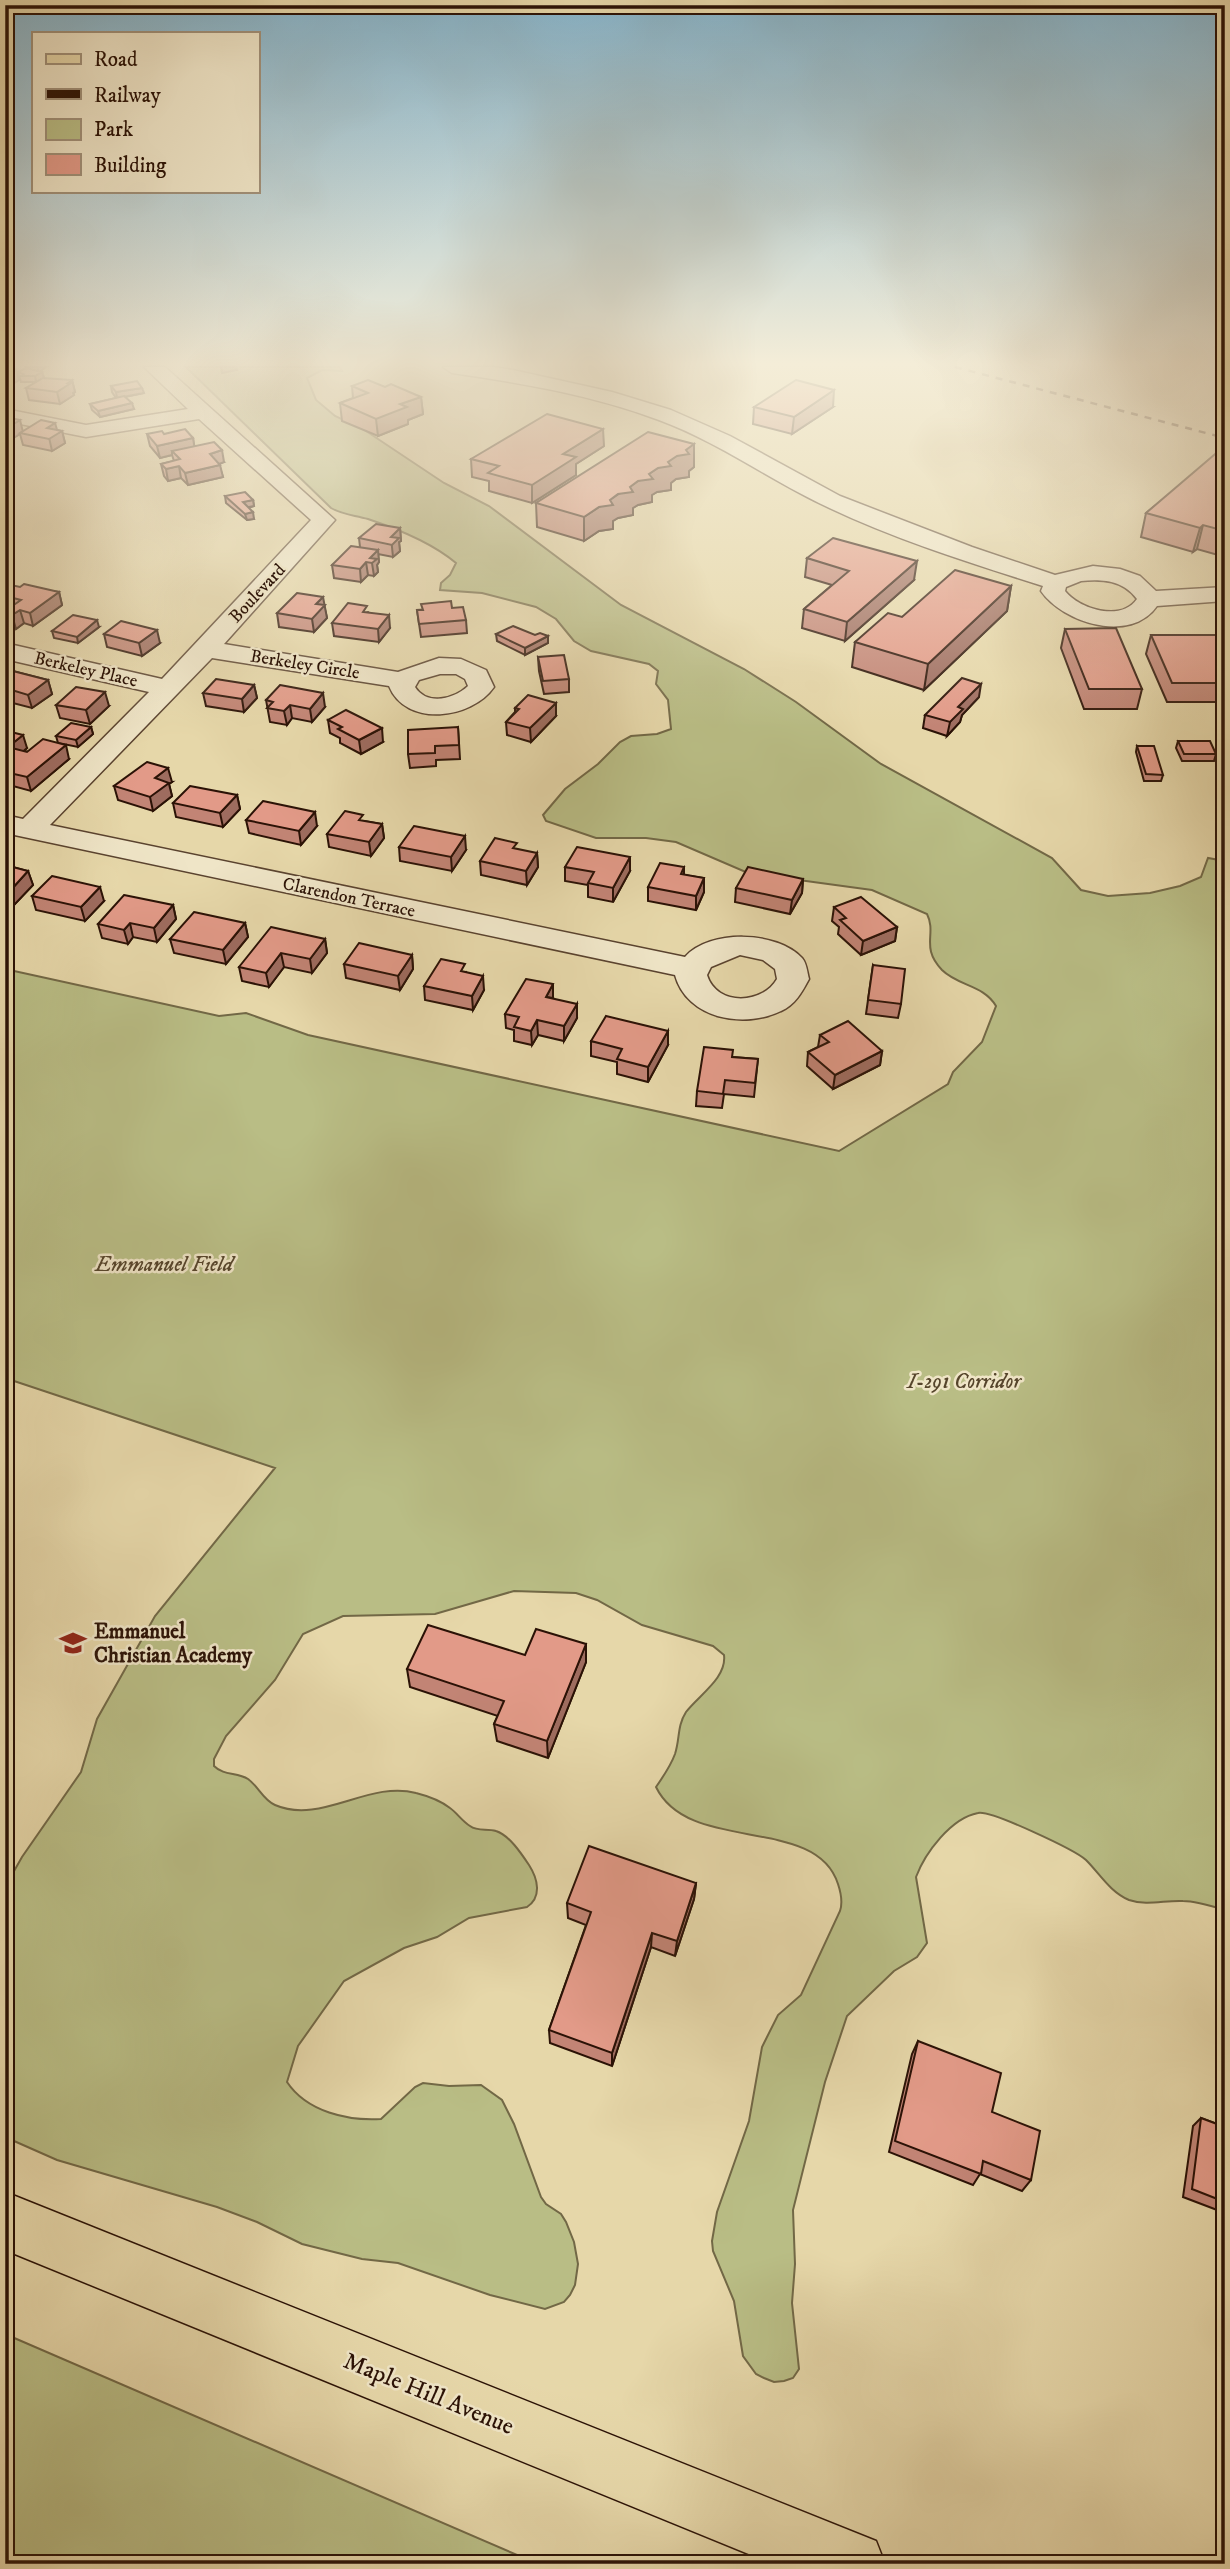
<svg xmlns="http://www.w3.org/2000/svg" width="1230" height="2569" font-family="'IM FELL DW Pica',serif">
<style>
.green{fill:#b9bd85;stroke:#726846;stroke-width:2}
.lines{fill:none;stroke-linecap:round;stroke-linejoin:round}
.minor-casing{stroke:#5a432f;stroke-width:3}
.major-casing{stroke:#2b1206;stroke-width:3}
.minor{fill:#efe5c7;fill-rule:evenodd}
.major{fill:#e6d7a9;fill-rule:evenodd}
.rail{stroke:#2b1206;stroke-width:2.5;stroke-dasharray:7 7;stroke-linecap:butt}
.wall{fill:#c28475;stroke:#2b1206;stroke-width:2}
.shaded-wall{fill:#9e6c5f;stroke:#2b1206;stroke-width:2}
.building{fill:#e29a88;stroke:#2b1206;stroke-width:2}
.labels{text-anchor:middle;stroke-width:5;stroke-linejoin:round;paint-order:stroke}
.far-street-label{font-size:18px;fill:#2b1206;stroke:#efe5c7}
.park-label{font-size:21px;font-style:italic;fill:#56452c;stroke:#efe5c7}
.poi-label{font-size:21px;font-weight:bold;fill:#2b1206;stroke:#efe5c7;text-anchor:start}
.near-street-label{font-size:24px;fill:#2b1206;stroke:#efe5c7}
</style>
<rect width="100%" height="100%" fill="#e6d7a9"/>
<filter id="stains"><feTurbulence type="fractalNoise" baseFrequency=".00286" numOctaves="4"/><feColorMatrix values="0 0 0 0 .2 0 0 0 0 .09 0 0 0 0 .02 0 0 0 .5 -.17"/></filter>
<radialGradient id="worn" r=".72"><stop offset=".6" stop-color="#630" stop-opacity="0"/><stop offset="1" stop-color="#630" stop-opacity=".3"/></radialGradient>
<g class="green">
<path d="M186,367H340L342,371L322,370L307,378L316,400L335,416L363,429L444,483L489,506L621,605L744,669L796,702L881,764L1052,858L1081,890L1108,896L1150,893L1180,886L1201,877L1208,858L1225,861V1910C1212,1906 1196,1901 1183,1901C1165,1900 1147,1906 1129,1900C1110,1892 1100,1874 1086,1860C1075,1850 991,1810 978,1813C951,1818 925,1853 916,1877L927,1943L917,1957L894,1971L847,2016L825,2082L793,2210L795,2264L792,2303L799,2369L793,2378L784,2381L774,2382L764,2378L756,2374L743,2356L734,2301L713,2251L712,2241L717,2212L749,2121L762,2047L778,2015L801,1995L840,1911C843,1902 841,1893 838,1884C816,1814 689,1855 656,1787C663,1777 671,1765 675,1754C680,1739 677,1726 686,1712C699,1695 727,1678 724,1655L713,1646L642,1625L597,1600L576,1593L514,1591L435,1614L343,1616L303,1634L275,1680L226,1736L214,1759V1766C224,1776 237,1772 248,1779C259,1787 263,1800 275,1805C321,1825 369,1780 416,1793C428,1796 441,1801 450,1808C457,1813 462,1821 470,1826C478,1832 487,1828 496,1831C509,1835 521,1853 529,1865C538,1879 542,1897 527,1907L469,1918L437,1937L404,1948L344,1981L298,2046L287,2082C307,2112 348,2121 381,2119L415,2087L423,2083L449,2086L481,2085L502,2100L514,2124L541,2197L546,2204L561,2214L566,2222L574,2242L578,2264L575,2285L570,2295L564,2302L545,2309L490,2295L398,2263L362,2259L302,2244L257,2222L217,2207L57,2160L5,2137V1887L22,1857L81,1772L97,1719L155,1616L275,1468L5,1378V969L219,1016L246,1013L308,1035L839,1151L948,1084L953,1072L982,1042L996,1006C984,985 958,986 942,970C920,947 937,934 927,914L872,890L748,873L676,842L646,838H596L546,821L543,815L565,789L598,764L620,742L631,736L657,734L671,729L668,700L656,684L658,671L649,664L591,651L574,641L556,619L536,607L482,593L440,590L441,583L450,575L456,563C431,542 398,529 368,519C354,515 343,515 331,508Z"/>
<path d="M5,2334L538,2564H5Z"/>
</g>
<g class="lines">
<defs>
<g id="minor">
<path d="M144,367H165L335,520L224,644L398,672L439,658L461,659L486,670L494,687C472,719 406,728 389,686L212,658L50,825L685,957C710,929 777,931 802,958C807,964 807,972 809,979C802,992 795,1005 781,1011C744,1029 687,1019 675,975L5,833V815L23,819L149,692L5,659V643L162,679L311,520L199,419L86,437L5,421V409L86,425L188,409ZM440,674H456L465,679L468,686C454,699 427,706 415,687L419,680ZM740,955L763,960L775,969L777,979C763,1004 717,1007 707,975L711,967Z"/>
<path d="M443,367H494L513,370L612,392L671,410L730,436L840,496L972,547L1055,575L1093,566L1120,569L1140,576L1156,591L1225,587V601L1157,606C1131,644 1063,623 1041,591L1043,586C967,562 891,538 819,503C764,476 716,441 659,420C592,395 522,383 452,373ZM1081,581C1102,579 1123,580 1137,599C1121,622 1079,609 1065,591L1066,587Z"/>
</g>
<path id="major" d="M5,2192L876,2541L885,2564H773L5,2250Z"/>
</defs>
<use href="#minor" class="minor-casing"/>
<use href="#major" class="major-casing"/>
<use href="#minor" class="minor"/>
<use href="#major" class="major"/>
<path class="rail" d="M955,367L1225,438"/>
</g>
<g class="wall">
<path d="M26,367H46L40,371L42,372L44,378L36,382H21L18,372L27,368Z"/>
<path d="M72,380L75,392L73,393L74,395L60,404L29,400L26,388Z"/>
<path d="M111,386L144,393L125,397L134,409L100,417L92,410L90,404L116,398L112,392Z"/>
<path d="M352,386L385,387L421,397L423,414L408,420V424L378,436L342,421L340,403L353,398Z"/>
<path d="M754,407H833L792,434L753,424Z"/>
<path d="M57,430L62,431L65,443L52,451L23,445L20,434L5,443L23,431Z"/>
<path d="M147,434H164L193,438L194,446L224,462L219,464L223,477L188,485L181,478L168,481L164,476L161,464L174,461L172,455L160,458L150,446Z"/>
<path d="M694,444V467L689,471V477L676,479L671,483V490L657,492L652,495V502L638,505L633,508V515L618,518L613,521V529L599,531L584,541L537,527L536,503Z"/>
<path d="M604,446L576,464V475L532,503L489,491V481L472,477L471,459Z"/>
<path d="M1225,449V557L1197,549L1193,552L1141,537L1146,513Z"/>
<path d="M225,496L253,500L254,506L248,508L254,519L247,520L226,503Z"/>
<path d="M400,528L401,541L399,542L400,551L393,557L378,554L379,562L377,565L378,572L374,576L368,575L361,582L334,578L332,565L360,547L359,538Z"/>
<path d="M807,558L914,580L845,641L802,628L804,609L832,585L805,577Z"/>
<path d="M1011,586L1007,611L924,690L852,667L855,642L902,617Z"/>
<path d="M20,587L59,592L62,605L33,626L24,623L16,629L6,626L5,611L8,609L5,608V588Z"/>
<path d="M324,605L327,618L314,632L279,627L277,613Z"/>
<path d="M452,608L466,620L467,633L421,637L417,610Z"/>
<path d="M368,612L390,628L379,642L334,636L332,623Z"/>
<path d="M99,627L78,643L54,638L52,631Z"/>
<path d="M1065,629L1142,689L1137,709H1084L1061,648Z"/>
<path d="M104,634L160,643L142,656L107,647Z"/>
<path d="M496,634L548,636V643L525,655L497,641Z"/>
<path d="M1151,635H1225V702H1167L1146,654Z"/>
<path d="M538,657L569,679V692L544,694L539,671Z"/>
<path d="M5,669L48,680L52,694L32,708L5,701Z"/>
<path d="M254,685L257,698L244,712L206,706L203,693Z"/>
<path d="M979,697L962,715L960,722L947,736L923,728L925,715Z"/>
<path d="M266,700L325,707L312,722L292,718L287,725L270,722Z"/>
<path d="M56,705L109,706L90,724L60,718Z"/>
<path d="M515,708L556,716L531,742L507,735L506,722L515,712Z"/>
<path d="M328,720L383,742L361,754L340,743V738L330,733Z"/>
<path d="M91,727L93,734L78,747L58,743L56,736Z"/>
<path d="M458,727L460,759L436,760V766L410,768L408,754Z"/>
<path d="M5,732L27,748L24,751L69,759L31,791L9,785L7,778H5Z"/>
<path d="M1178,741L1216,754L1214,761H1182L1176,748Z"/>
<path d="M1137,746L1163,775L1161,781H1144L1136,752Z"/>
<path d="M172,782L169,784L172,796L153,811L118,800L114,786Z"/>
<path d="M237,795L240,809L223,827L176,817L173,803Z"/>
<path d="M246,820L317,826L301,845L249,833Z"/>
<path d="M364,821L382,824L384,838L371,856L329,847L327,834Z"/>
<path d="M399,847L466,850L452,871L400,861Z"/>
<path d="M537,853L538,867L527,885L481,875L480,861Z"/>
<path d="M5,865L28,871L33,885L14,905L5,903Z"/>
<path d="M565,867L630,871L613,902L588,897V885L565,881Z"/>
<path d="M684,867V875L704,878V892L696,910L648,901V887Z"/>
<path d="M803,879L802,893L790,914L735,902L736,888Z"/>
<path d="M32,896L104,901L85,921L36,910Z"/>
<path d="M173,905L176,919L157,942L133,937L128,944L102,938L98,924Z"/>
<path d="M834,907L897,927L895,941L861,955L838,934L839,927L832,921Z"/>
<path d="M245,923L248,937L226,964L174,953L170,939Z"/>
<path d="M325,939L327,953L312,973L284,967L269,987L242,981L239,967Z"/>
<path d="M412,955L413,969L400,990L346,978L344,964Z"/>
<path d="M873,965L901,1004L898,1018L866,1014Z"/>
<path d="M466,972L484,990L473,1010L425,1000L424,986Z"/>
<path d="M553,998L577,1018L564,1041L538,1035L532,1045L514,1041V1030L506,1028L505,1014Z"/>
<path d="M820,1035L882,1051L880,1065L833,1089L807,1066L808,1052L818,1047Z"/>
<path d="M591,1041L668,1045L648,1082L617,1074V1062L591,1056Z"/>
<path d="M732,1057L758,1059L754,1097L724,1094L722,1108L696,1106L697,1091Z"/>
<path d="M586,1644V1662L548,1758L497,1741L494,1724L498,1716L410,1687L407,1669L525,1655Z"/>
<path d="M696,1883L694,1899L675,1956L651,1947L612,2066L550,2043L549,2030L586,1925L568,1918L567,1903Z"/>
<path d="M918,2041L992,2112L1031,2180L1022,2191L980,2174L973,2185L889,2152L912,2054Z"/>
<path d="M1201,2118L1225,2127V2213L1183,2197L1193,2126Z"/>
</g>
<g class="shaded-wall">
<path d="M37,367H46L39,372Z"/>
<path d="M221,367H236L237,370L222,373Z"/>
<path d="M16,369L19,380L13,384L14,387L5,392V374Z"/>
<path d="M42,372L44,378L36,382L35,376Z"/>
<path d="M72,380L75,392L73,393L74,395L60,404L57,392Z"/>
<path d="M142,388L144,393L117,398L116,392Z"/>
<path d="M834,390L833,407L792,434L794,417Z"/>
<path d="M421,397L423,414L408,420V424L378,436L376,419L400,404Z"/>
<path d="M132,403L134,409L100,417L98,411Z"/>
<path d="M20,420L23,432L20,433V434L5,443V429Z"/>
<path d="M55,423L58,433L62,431L65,443L52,451L47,428Z"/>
<path d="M603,429L604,446L576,464V475L532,503V485L563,454Z"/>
<path d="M193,438L195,450L172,451V455L160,458L157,446Z"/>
<path d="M694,444V467L689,471V477L676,479L671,483V490L657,492L652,495V502L638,505L633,508V515L618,518L613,521V529L599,531L584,541V517Z"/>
<path d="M222,450L224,462L212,467L210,454Z"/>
<path d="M220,465L223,477L188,485L185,473Z"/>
<path d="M179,466L181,478L168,481L166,469Z"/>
<path d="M253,500L254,506L244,508L243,502Z"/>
<path d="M253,512L254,519L247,520L245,514Z"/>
<path d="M1203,525L1197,549L1193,552L1200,528Z"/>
<path d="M400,528L401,541L399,542L400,551L393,557L391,537Z"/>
<path d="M378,550L379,562L377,565L378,572L374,576L372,563L370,558Z"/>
<path d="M917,561L914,580L845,641L847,622Z"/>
<path d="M366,562L368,575L361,582L360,569Z"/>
<path d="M1011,586L1007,611L924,690L928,664Z"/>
<path d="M59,592L62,605L33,626L30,613Z"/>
<path d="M323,597L327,618L314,632L312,619L316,604Z"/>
<path d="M20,610L24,623L16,629L12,615Z"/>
<path d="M389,615L390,628L379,642L378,629Z"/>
<path d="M97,620L99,627L78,643L77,637Z"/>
<path d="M157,630L160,643L142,656L139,643Z"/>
<path d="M548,636V643L525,655V648Z"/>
<path d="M48,680L52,694L32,708L28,695Z"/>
<path d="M981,684L979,697L962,715L960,722L947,736L950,722L958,707Z"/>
<path d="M254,685L257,698L244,712L242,699Z"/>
<path d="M105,692L109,706L90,724L86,710Z"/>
<path d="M323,693L325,707L312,722L310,709Z"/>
<path d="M556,703V716L531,742L530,728Z"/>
<path d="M290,705L292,718L287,725L284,711Z"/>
<path d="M91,727L93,734L78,747L76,740Z"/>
<path d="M382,728L383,742L361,754L359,740Z"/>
<path d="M23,735L27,748L12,761L8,747Z"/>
<path d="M66,745L69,759L31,791L27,777Z"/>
<path d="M168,768L172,782L169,784L172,796L153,811L150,797L155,778Z"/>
<path d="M237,795L240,809L223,827L220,813Z"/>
<path d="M315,812L317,826L301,845L299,831Z"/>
<path d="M382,824L384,838L371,856L369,842Z"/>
<path d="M465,836L466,850L452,871L451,857Z"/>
<path d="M537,853L538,867L527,885L526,871Z"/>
<path d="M630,857V871L613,902V888Z"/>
<path d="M28,871L33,885L14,905L10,891Z"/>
<path d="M704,878V892L696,910V896Z"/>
<path d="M803,879L802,893L790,914L792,900Z"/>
<path d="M100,887L104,901L85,921L81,907Z"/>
<path d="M173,905L176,919L157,942L154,928Z"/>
<path d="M130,923L133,937L128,944L124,930Z"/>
<path d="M245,923L248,937L226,964L223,950Z"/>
<path d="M897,927L895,941L861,955L863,941Z"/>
<path d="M325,939L327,953L312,973L310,959Z"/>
<path d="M281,953L284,967L269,987L266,973Z"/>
<path d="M412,955L413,969L400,990L398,976Z"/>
<path d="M483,976L484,990L473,1010L472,996Z"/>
<path d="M553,984V998L546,997Z"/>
<path d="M577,1004V1018L564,1041V1026Z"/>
<path d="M537,1020L538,1035L532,1045L531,1031Z"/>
<path d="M668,1031V1045L648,1082V1067Z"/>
<path d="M882,1051L880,1065L833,1089L835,1075Z"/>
<path d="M586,1644V1662L548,1758L547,1741Z"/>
<path d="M696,1883L694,1899L675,1956L677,1941Z"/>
<path d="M652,1933L651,1947L612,2066V2053Z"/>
</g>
<g class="building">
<path d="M5,367H10L16,369L5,374Z"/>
<path d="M26,368L42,372L35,376H19L23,374L18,372Z"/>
<path d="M43,378L72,380L68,383H71L57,392L26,388Z"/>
<path d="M368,380L385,387L391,384L421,397L400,404L407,407L376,419L340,403L368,393L352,386Z"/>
<path d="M796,380L834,390L794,417L754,407Z"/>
<path d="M137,381L142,388L116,392L111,386Z"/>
<path d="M124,396L132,403L98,411L90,404Z"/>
<path d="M547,414L603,429L563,454L576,457L532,485L488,473L499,466L471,459Z"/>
<path d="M5,417L20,420L5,429Z"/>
<path d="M41,420L55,423L47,428L62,431L49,439L20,433Z"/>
<path d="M185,429L193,438L157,446L147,434L162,431L164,434Z"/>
<path d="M648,432L694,444L686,450L689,454L677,456L668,462L671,466L658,468L649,474L653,479L638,481L630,487L633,492L618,494L610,500L613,505L599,507L584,517L536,503Z"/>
<path d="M214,442L222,450L210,454L220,465L185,473L179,466L166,469L161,464L180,459L172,451Z"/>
<path d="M1221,449H1225V531L1203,525L1200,528L1146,513Z"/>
<path d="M245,492L253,500L243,502L253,512L245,514L225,496Z"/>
<path d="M376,524L400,528L391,537L399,538L392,545L359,538Z"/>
<path d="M833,538L917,561L847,622L804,609L849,571L807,558Z"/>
<path d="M351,546L378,550L370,558L377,559L372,563L366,562L360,569L332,565Z"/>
<path d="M955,570L1011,586L928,664L855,642L888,613L902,617Z"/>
<path d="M24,584L59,592L30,613L20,610L12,615L5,614V611L21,600L5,596V588L11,585L20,587Z"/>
<path d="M297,593L323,597L316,604L325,605L312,619L277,613Z"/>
<path d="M451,601L452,608L463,607L466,620L419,624L417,610H423L421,604Z"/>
<path d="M348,603L367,606L363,612L389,615L378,629L332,623Z"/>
<path d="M73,615L97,620L77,637L52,631Z"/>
<path d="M121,621L157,630L139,643L104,634Z"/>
<path d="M513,626L535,635L540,633L548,636L525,648L496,634Z"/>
<path d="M1116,628L1142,689H1089L1065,629Z"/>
<path d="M1151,635H1225V683H1172Z"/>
<path d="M564,655L569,679L543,681L538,657Z"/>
<path d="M5,669L48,680L28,695L5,688Z"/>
<path d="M962,678L981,684L958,707L963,709L950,722L925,715Z"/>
<path d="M216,679L254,685L242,699L203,693Z"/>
<path d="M280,685L323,693L310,709L290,705L284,711L267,708L273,702L266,700Z"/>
<path d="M76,687L105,692L86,710L56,705Z"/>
<path d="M528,695L556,703L530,728L506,722L519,709L515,708Z"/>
<path d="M346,710L382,728L359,740L338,729L342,727L328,720Z"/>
<path d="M71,723L91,727L76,740L56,736Z"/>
<path d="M458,727L459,745L435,746V753L408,754V730Z"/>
<path d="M7,731L23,735L8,747L27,752L43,739L66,745L27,777L5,772L11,766L5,765V732Z"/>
<path d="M1178,741H1210L1216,754H1184Z"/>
<path d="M1137,746H1154L1163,775L1146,774Z"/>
<path d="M147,762L168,768L155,778L169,783L150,797L114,786Z"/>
<path d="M190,786L237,795L220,813L173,803Z"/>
<path d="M263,801L315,812L299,831L246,820Z"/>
<path d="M345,811L363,815L359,820L382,824L369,842L327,834Z"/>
<path d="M414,826L465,836L451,857L399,847Z"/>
<path d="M495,838L517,843L513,848L537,853L526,871L480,861Z"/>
<path d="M577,847L630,857L613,888L588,883L594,872L565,867Z"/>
<path d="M660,863L684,867L681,874L704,878L696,896L648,887Z"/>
<path d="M5,865L28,871L10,891L5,890Z"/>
<path d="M748,867L803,879L792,900L736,888Z"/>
<path d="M52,876L100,887L81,907L32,896Z"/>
<path d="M124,895L173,905L154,928L130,923L124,930L98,924Z"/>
<path d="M861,897L897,927L863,941L840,920L846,918L834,907Z"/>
<path d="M194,912L245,923L223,950L170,939Z"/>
<path d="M271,927L325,939L310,959L281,953L266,973L239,967Z"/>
<path d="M359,943L412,955L398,976L344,964Z"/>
<path d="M441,959L465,964L461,971L483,976L472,996L424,986Z"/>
<path d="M873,965L905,969L901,1004L868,1000Z"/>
<path d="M526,979L553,984L546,997L577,1004L564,1026L537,1020L531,1031L514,1027L519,1017L505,1014Z"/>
<path d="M606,1016L668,1031L648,1067L617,1059L622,1049L591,1041Z"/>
<path d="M848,1021L882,1051L835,1075L808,1052L829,1042L820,1035Z"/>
<path d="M704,1047L733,1050L732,1057L758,1059L755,1083L725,1080L723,1094L697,1091Z"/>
<path d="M428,1625L525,1655L536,1629L586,1644L547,1741L494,1724L504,1701L407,1669Z"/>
<path d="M589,1846L696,1883L677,1941L652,1933L612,2053L549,2030L591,1912L567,1903Z"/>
<path d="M918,2041L1001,2073L992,2112L1040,2131L1031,2180L983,2161L981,2174L895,2141Z"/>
<path d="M1201,2118L1225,2127V2202L1192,2189Z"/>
</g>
<linearGradient id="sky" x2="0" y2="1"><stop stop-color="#87b6ce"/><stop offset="0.5" stop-color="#f4edd8"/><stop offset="1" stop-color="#f4edd8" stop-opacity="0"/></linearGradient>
<rect width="1230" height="727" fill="url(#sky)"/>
<defs>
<symbol id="school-bare" viewBox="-9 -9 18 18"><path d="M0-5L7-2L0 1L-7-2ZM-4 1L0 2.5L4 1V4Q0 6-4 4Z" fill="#8f2418" stroke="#efe5c7" stroke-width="2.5" paint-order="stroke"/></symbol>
</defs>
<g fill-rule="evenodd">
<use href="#school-bare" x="54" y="1624" width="38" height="38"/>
</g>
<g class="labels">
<g class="far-street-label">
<text transform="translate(257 593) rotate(-47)" y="6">Boulevard</text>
<text transform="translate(305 664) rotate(9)" y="6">Berkeley Circle</text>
<text transform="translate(86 669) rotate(13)" y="6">Berkeley Place</text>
<text transform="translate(349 897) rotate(12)" y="6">Clarendon Terrace</text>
</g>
<g class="park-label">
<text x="164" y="1271">Emmanuel Field</text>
<text x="964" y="1388">I-291 Corridor</text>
</g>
<g class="poi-label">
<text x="94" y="1638">Emmanuel<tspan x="94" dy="24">Christian Academy</tspan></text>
</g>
<g class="near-street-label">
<text transform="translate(429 2393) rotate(22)" y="8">Maple Hill Avenue</text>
</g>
</g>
<rect width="1230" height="2569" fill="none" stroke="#e6d7a9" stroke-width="28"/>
<rect x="7" y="7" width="1216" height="2555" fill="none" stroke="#2b1206" stroke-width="3.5"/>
<rect x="14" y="14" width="1202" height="2541" fill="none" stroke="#2b1206" stroke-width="2"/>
<rect x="32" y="32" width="228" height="161" fill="#efe5c7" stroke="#a1917a" stroke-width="2"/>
<rect x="46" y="54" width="35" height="10" fill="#e6d7a9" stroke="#a1917a" stroke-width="2"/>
<text x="94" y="66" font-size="21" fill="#2b1206">Road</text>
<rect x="46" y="89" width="35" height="10" fill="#2b1206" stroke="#a1917a" stroke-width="2"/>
<text x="94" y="102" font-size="21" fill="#2b1206">Railway</text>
<rect x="46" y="119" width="35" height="21" fill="#b9bd85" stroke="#a1917a" stroke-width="2"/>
<text x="94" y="136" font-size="21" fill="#2b1206">Park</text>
<rect x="46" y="154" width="35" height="21" fill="#e29a88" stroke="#a1917a" stroke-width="2"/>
<text x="94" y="172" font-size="21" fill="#2b1206">Building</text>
<rect width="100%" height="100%" filter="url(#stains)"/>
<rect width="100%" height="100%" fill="url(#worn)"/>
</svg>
